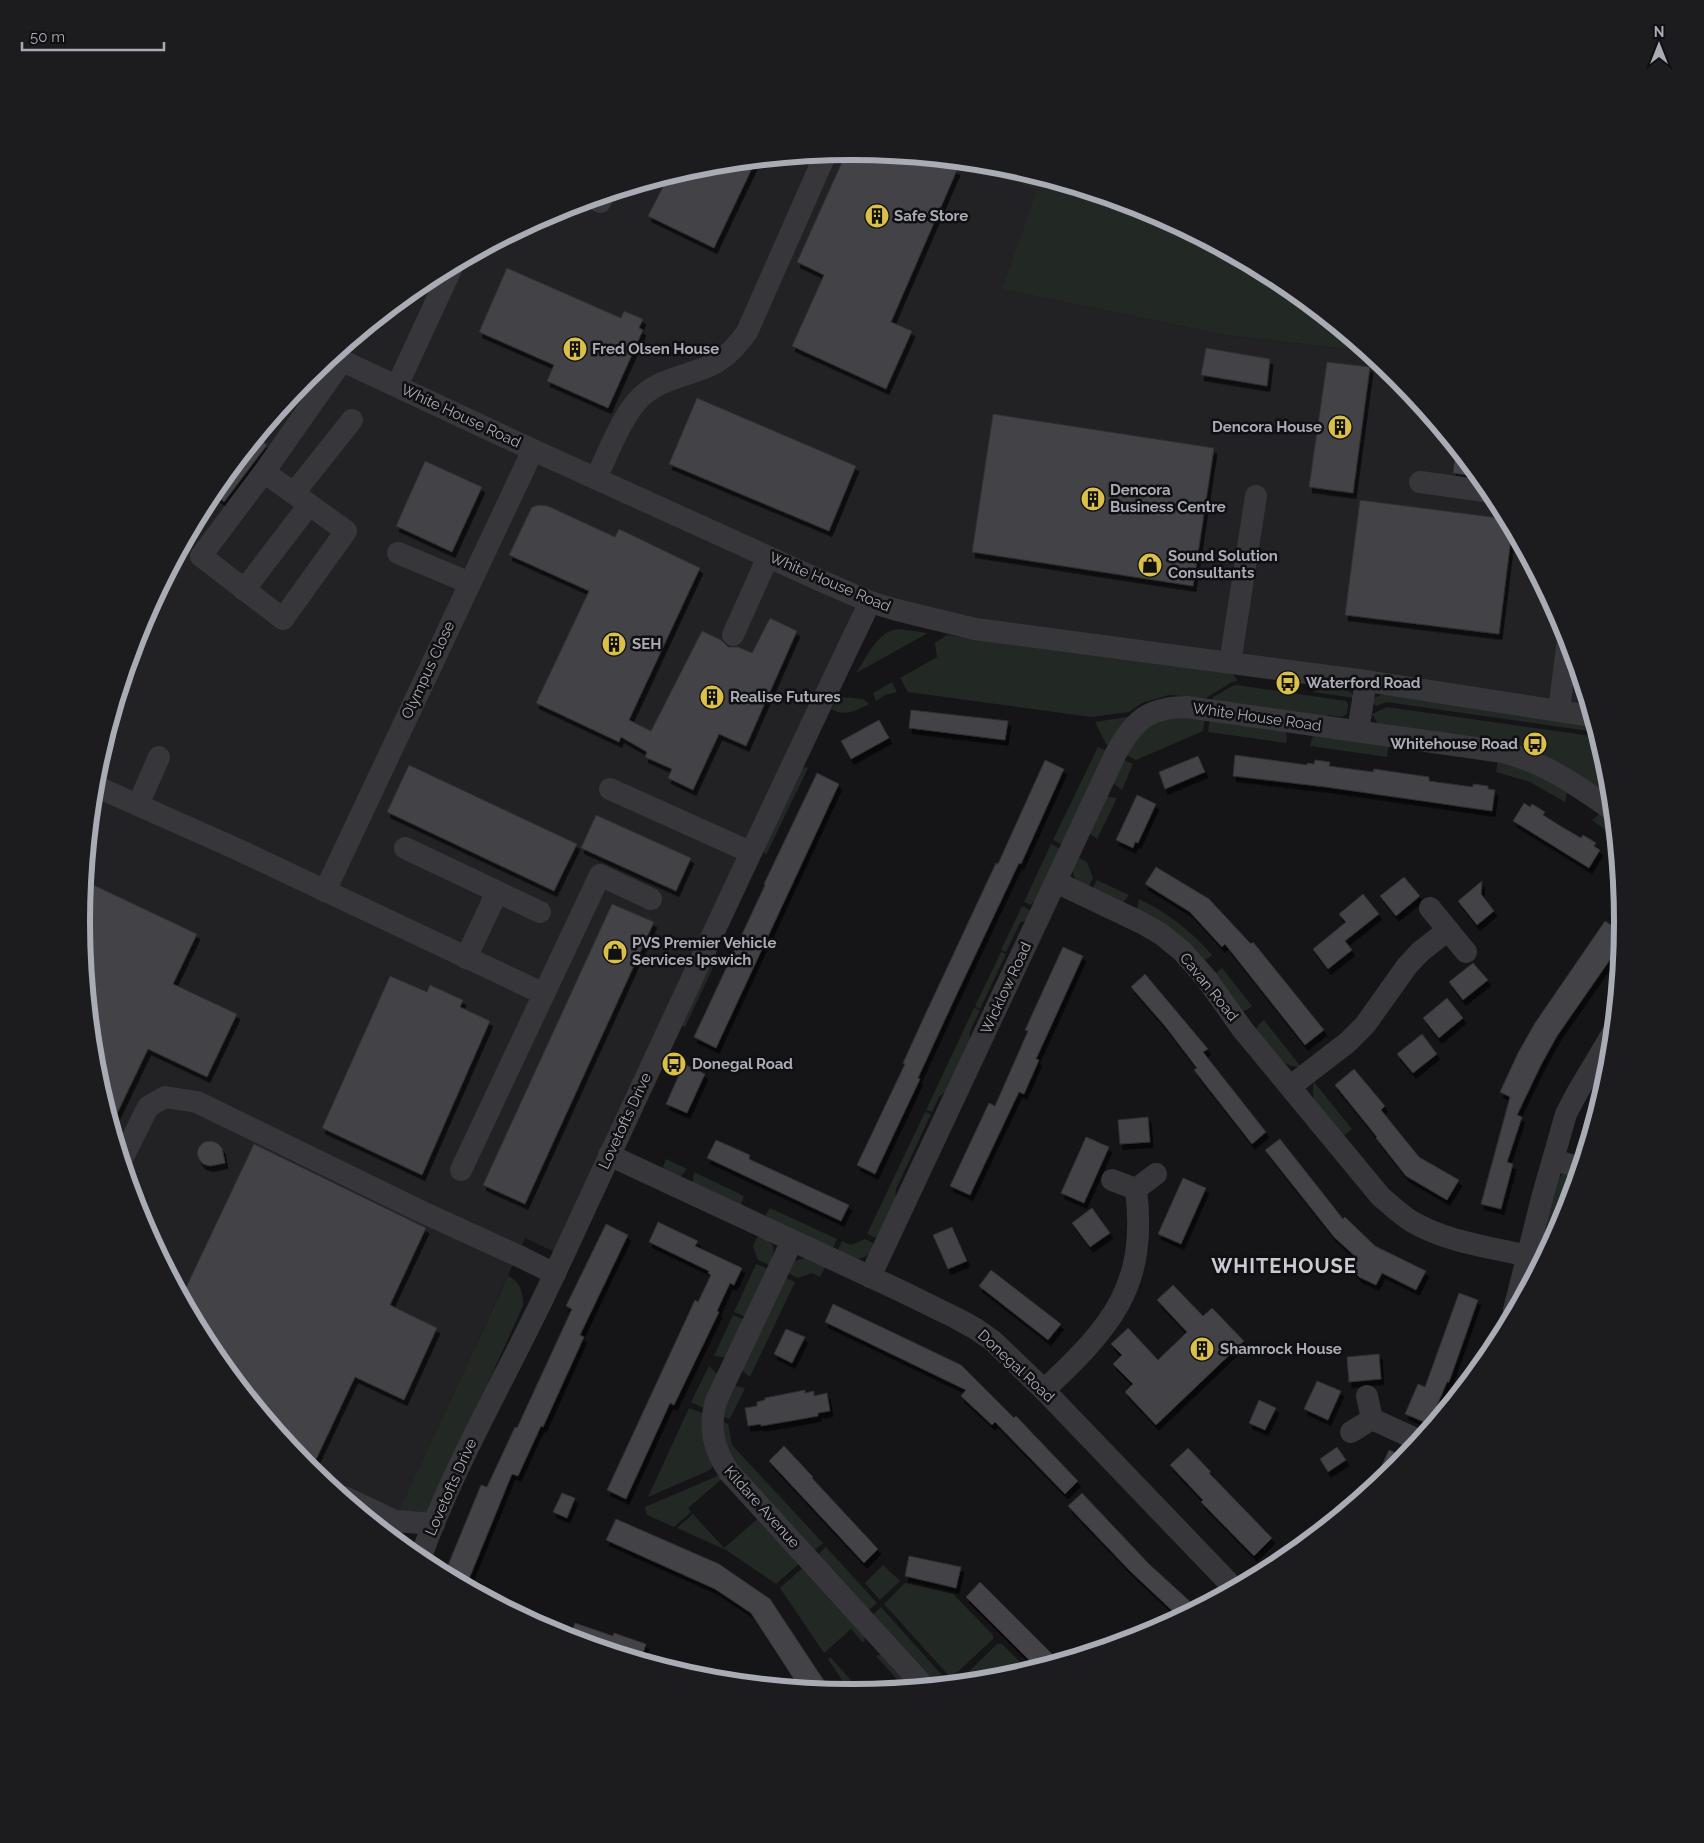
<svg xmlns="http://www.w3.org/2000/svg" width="1704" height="1843" font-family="Raleway,sans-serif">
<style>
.built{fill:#222123}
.green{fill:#222823}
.building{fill:#434246;stroke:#302f32;filter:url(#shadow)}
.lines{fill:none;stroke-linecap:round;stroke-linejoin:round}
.minor{stroke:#37373b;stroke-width:22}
.labels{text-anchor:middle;stroke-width:5;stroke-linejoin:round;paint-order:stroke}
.poi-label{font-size:15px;font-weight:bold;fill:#a9abb5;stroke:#101012;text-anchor:start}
.street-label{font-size:15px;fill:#a9abb5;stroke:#101012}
.district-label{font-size:20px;font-weight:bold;letter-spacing:1px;fill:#c9cad2;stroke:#101012}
.rim{fill:none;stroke:#a9abb5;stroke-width:6}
</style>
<defs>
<filter id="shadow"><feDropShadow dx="3" dy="5.5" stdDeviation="0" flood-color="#0009"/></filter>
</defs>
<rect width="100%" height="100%" fill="#151517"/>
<path class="built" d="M852,151L978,163L1038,190L1003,289L1225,335L1365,351L1397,377L1493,494L1564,627L1591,715L870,602L563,1256L525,1238L389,1534L307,1466L211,1349L140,1216L96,1072L81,922L96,771L140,626L211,493L307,376L424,280L557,209L702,166Z"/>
<g class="green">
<path d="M958,161L1003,166L1108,198L1171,222L1280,281L1365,351L1225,335L1002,289L1037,190Z"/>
<path d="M899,629L928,633L856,673C867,657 878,630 899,629Z"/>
<path d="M947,635L1233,674L1238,681L1232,682L1206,698L1169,695L1142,703L1129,712L1091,717L908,692L900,678L937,657L935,643Z"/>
<path d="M892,682L897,692L885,695L876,701L873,693Z"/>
<path d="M1237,685L1346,701L1348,704L1347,714L1342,717L1328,715L1327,721L1211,703L1213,697L1232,686Z"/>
<path d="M1320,686C1331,687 1351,686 1354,698L1313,692Z"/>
<path d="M1385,694L1593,723L1596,732L1386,702L1377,706L1372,704L1375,697Z"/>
<path d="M840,697L863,699L869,704C855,711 846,717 831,709Z"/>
<path d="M1387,707L1598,737L1608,771L1611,801L1542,757L1544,753L1528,746L1526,751L1378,724L1372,714Z"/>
<path d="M1139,715L1112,747L1106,744L1095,722Z"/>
<path d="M1167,717H1205L1203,731L1136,760L1126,755L1137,734Z"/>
<path d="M1210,718L1285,729L1287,737L1286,743L1208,732Z"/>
<path d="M1314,732L1389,743L1387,757L1310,746Z"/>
<path d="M1098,747L1109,752L1065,846L1053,840Z"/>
<path d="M1498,758L1568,787L1565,802L1530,782L1496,772Z"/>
<path d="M1124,760L1133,764L1122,790L1110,781Z"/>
<path d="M799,766L808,768L766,855L761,848Z"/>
<path d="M1103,796L1117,798L1097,839L1087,832Z"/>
<path d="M1603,811L1613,818L1614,832L1612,835L1592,820Z"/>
<path d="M1051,844L1063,850L1039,902L1032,903L1031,905L1024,902Z"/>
<path d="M1075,856L1087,862L1093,878L1087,891C1073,879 1070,874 1075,856Z"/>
<path d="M1097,880L1129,895L1120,906L1091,892Z"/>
<path d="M1139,899C1168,913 1191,931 1212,955L1207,959L1200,961L1136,914Z"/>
<path d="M1022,906L1034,912L1031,918L1020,923L1006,952L1001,950Z"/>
<path d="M1001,952L1006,954L980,1009L975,1006Z"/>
<path d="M712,954L719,955L685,1027L679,1024Z"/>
<path d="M1222,968L1252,1006L1247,1010L1239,1012L1216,973Z"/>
<path d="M974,1008L980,1010L970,1031L969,1051L952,1087L939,1097L932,1112L926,1110Z"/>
<path d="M1264,1020L1301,1067C1279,1067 1268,1048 1256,1033L1258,1025Z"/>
<path d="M1314,1082L1352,1129L1345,1135L1339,1136C1327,1120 1308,1104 1314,1082Z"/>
<path d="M925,1112L931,1114L896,1189L895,1208L880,1240L867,1234Z"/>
<path d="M666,1159L687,1169L678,1180L664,1173L663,1167Z"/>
<path d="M694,1172L744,1196L741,1204L735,1207L692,1187Z"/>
<path d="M1564,1173H1571L1557,1226L1544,1223L1555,1181Z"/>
<path d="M770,1208L837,1239L831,1252L765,1216Z"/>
<path d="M758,1236C776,1244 777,1247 769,1265L758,1260L753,1246Z"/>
<path d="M865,1239L877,1245C864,1263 856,1260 836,1254L842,1241L851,1245Z"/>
<path d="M805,1258L825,1267L820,1277L812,1273L798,1278L788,1273L794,1261Z"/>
<path d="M756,1264L768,1269L748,1318L734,1312Z"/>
<path d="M508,1276C520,1281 524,1294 523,1306L433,1504L426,1514L398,1513Z"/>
<path d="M786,1278L795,1282L750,1377L739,1368Z"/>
<path d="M733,1315L747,1321L730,1358L714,1356Z"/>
<path d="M709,1366L720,1377L706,1409L691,1402Z"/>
<path d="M730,1385L745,1388L730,1419L719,1415Z"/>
<path d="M689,1408L705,1414L715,1463L710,1470L648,1497Z"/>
<path d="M719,1420L728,1424L732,1445L823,1543L812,1553L734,1468Z"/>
<path d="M722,1474L724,1477L688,1508L691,1512L674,1527L647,1515L645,1507Z"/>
<path d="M693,1514L724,1548L761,1516L802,1561L776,1584L726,1550L677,1528Z"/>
<path d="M826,1547L877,1603L866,1613L815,1557Z"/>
<path d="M806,1565L867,1632L863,1643L851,1629L824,1653L780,1588Z"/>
<path d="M883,1565L900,1581L880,1600L865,1583Z"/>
<path d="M905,1583L953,1594L993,1635V1639L951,1678L884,1604Z"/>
<path d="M881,1607L949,1683L931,1684L871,1617Z"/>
<path d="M997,1644H1002L1028,1670L1002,1677L958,1682Z"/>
<path d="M886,1653L915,1686L904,1687L876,1656Z"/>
<path d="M830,1657L859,1689L856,1692H850L828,1659Z"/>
</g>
<g class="building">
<path d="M847,151L933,159L957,170L891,322L912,331L886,389L792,346L824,275L797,262Z"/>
<path d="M756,160L714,248L648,216L669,175L702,166Z"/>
<path d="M507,268L621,318L624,311L643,319L639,328L643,330L608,408L547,381L554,365L479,332Z"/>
<path d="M1206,348L1270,359L1267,386L1201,375Z"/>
<path d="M1327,362L1370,367L1353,493L1309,487Z"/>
<path d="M697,398L856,466L829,531L669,464Z"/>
<path d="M993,414L1214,448L1193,586L972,552Z"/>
<path d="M257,437L267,445L224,502L212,492Z"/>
<path d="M1456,448L1479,477L1453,473Z"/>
<path d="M425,461L482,487L452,552L396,526Z"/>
<path d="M1360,500L1507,519L1512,530L1499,634L1345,615Z"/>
<path d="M539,505L548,506L615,537L619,529L700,568L629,720L651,731L702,631L721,640L728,647H738L752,653L770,618L797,631L746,746L719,734L693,790L668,778L672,769L645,757L647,752L621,737L619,742L536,703L589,591L509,555L530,511L532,507Z"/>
<path d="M911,710L1008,721L1005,740L909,728Z"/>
<path d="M879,720L889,738L851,759L841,741Z"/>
<path d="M1235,755L1307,765V763L1314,764L1315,760L1330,762L1329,766L1373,772L1374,769L1429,777V781L1473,787V784L1488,786V789L1495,790L1492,811L1326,787L1233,776Z"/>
<path d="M1198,756L1205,772L1165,789L1159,772Z"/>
<path d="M1045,760L1064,769L1021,864L1019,863L954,1000L918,1078L920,1079L875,1174L857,1165L905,1064L903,1063L925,1015L996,863L998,864Z"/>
<path d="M409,765L577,844L554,891L387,812Z"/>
<path d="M817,773L839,784L716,1048L694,1037L765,885L764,884Z"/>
<path d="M1137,795L1156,804L1138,843L1135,842L1133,848L1116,840Z"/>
<path d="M1524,803L1530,807L1532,804L1545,812L1543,815L1562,827L1581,838L1583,835L1596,843L1594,846L1600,850L1589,868L1513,821Z"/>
<path d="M596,815L691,858L676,891L581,848Z"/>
<path d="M1156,867L1209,899L1251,944L1253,942L1324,1030L1305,1045L1225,944L1222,947L1190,912L1145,884Z"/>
<path d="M1404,877L1420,896L1396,916L1380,896Z"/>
<path d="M85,881L197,934L173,984L237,1014L207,1077L148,1049L112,1124L96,1072L81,922Z"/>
<path d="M1482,881L1481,894L1494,911L1477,925L1458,901Z"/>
<path d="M1363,894L1379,914L1345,941L1352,950L1328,969L1313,949L1346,922L1339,914Z"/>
<path d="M612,904L654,922L525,1204L483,1185Z"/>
<path d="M1605,921L1622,932L1621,944L1557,1036L1541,1065L1517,1115L1522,1117L1507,1162L1513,1164L1501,1209L1481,1204L1510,1097L1500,1092L1518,1053L1535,1023Z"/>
<path d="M1063,947L1083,956L1036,1059L1039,1060L1024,1094L1019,1092L970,1195L950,1186L989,1103L995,1106L1028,1031L1025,1030Z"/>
<path d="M1473,963L1488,980L1463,1000L1449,982Z"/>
<path d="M1145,974L1208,1049L1203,1052L1266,1132L1252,1144L1194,1070L1197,1068L1165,1026L1131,987Z"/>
<path d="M390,976L427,992L430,985L463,1000L460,1007L490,1021L422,1175L322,1128Z"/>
<path d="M1447,998L1463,1018L1439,1038L1423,1018Z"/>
<path d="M1422,1034L1437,1054L1413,1073L1397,1054Z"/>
<path d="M684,1064L705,1074L687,1113L666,1104Z"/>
<path d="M1354,1069L1385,1106L1381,1110L1419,1157L1459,1180L1447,1200L1406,1176L1376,1138L1377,1137L1335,1085Z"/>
<path d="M1148,1117L1150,1142L1120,1144L1118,1120Z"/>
<path d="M1086,1137L1109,1147L1084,1203L1061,1193Z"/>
<path d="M1280,1139L1343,1219L1345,1217L1375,1246L1426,1271L1416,1290L1382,1273L1376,1285L1359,1277L1350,1267L1358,1259L1334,1237L1265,1150Z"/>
<path d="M716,1140L750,1155L749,1159L849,1205L841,1221L707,1158Z"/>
<path d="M211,1141L217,1143L222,1148L225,1163L210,1166L203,1164L199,1159L197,1153L199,1147L204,1142Z"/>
<path d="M254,1144L426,1228L390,1305L437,1328L404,1400L355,1377L311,1470L211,1349L182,1296Z"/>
<path d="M1183,1178L1206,1188L1181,1244L1158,1234Z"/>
<path d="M1092,1208L1110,1233L1090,1247L1072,1223Z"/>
<path d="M658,1222L698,1241L695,1246L742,1268L734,1285L730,1283L717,1311L719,1312L674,1405L670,1403L626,1499L607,1490L689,1313L695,1300L698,1302L711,1275L708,1273L709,1271L649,1242Z"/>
<path d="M606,1224L628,1235L580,1335L584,1337L543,1427L541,1426L518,1476L512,1474L469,1579L446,1570L481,1485L487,1487L515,1427L517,1428L572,1309L566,1306Z"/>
<path d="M952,1227L967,1261L948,1269L933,1235Z"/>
<path d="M991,1270L1061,1324L1048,1340L979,1286Z"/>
<path d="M1173,1285L1203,1316L1212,1308L1244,1341L1156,1425L1125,1392L1133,1384L1113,1364L1122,1355L1111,1344L1128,1328L1158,1360L1187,1332L1157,1300Z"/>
<path d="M1459,1293L1478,1300L1449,1382H1447L1429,1424L1405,1414L1418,1384L1425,1387Z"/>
<path d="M833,1304L961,1365L1014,1418L1016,1416L1078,1481L1065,1494L995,1422L992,1425L961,1396L966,1390L825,1322Z"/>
<path d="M786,1329L805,1337L792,1363L774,1354Z"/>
<path d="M1379,1354L1381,1379L1349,1382L1347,1357Z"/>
<path d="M1317,1381L1341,1391L1328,1420L1304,1409Z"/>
<path d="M805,1390V1393L814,1391V1396L827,1393L830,1411L818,1413V1416L790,1421L761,1426V1424L748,1426L745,1408L757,1406V1402L765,1400V1398Z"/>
<path d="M1259,1400L1276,1408L1265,1430L1249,1423Z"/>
<path d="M784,1446L813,1477L812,1478L878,1549L864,1563L769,1461Z"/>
<path d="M1337,1447L1346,1460L1328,1472L1320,1459Z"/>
<path d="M1188,1448L1211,1472L1209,1473L1272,1538L1254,1556L1201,1502L1203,1500L1170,1465Z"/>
<path d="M1389,1450L1405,1457L1397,1467L1372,1487Z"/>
<path d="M562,1493L575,1498L567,1518L553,1512Z"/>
<path d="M1082,1493L1149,1564L1196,1607L1179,1617L1130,1571L1068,1506Z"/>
<path d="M616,1519L719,1564L770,1599L830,1690L799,1687L751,1613L715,1589L606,1540Z"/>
<path d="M909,1556L961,1567L956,1588L905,1576Z"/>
<path d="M980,1582L1055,1657L1049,1663L1036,1667L966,1597Z"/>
<path d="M575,1623L613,1636L614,1633L646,1644L641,1659L570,1637Z"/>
</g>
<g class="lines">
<g class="minor">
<path d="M600,202L603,196"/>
<path d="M332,356L533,450L817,579L870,602L897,610L975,629L1366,681L1591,716"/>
<path d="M397,386L453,265"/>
<path d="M264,472L201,556L283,619L346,531L264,472L342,361"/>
<path d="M596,478C608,454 622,415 641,397C663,376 693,376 717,362C730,354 738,344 747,332L826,153"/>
<path d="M1420,482L1492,492"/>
<path d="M294,493L352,420"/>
<path d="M398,553L470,583"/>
<path d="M244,590L309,505"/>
<path d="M733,635L768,557"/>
<path d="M1230,663L1256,496"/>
<path d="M1559,711L1568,639"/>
<path d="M1358,731L1366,681"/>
<path d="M95,786L239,850L544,994"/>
<path d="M610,789L750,852"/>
<path d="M138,805L159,757"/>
<path d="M405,848L540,912"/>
<path d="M1056,882L1142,923L1161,934L1182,951L1206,978L1243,1030L1381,1197C1391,1205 1400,1214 1411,1221C1446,1242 1490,1247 1528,1256"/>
<path d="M325,891L533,450"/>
<path d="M1430,908L1466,952"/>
<path d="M466,958L497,892"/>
<path d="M1291,1086L1348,1042L1365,1025L1407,966L1420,952L1448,930"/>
<path d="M609,1155L901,1291L956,1318L976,1329L993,1341L1044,1390L1233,1587"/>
<path d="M122,1159L148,1107L165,1097L197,1102L418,1210L523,1258L555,1274"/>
<path d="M1553,1160L1579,1167"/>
<path d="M461,1170L600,875L651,899"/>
<path d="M1112,1180L1136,1189L1156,1174"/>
<path d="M792,1241L716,1401C708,1428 714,1450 729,1472L923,1685"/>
<path d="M870,1277L1116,753C1134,720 1149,707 1187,707L1503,752C1544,762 1578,786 1612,810"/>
<path d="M1514,1310L1542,1198L1566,1114L1577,1093L1612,1034"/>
<path d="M1044,1390C1111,1327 1148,1287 1136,1189"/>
<path d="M1372,1419L1418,1440"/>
<path d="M1351,1432L1372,1419L1367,1396"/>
<path d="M344,1497L395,1521L434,1524"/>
<path d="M420,1559C456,1459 512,1367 556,1271C660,1047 763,824 870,602"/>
</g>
</g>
<defs>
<symbol id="building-disc" viewBox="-11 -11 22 22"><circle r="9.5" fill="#dabf49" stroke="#101012"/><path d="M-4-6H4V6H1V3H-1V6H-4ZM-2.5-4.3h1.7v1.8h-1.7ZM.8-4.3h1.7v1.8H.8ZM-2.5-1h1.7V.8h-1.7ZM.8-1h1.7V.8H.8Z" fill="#111"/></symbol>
<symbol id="shop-disc" viewBox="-11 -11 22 22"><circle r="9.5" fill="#dabf49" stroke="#101012"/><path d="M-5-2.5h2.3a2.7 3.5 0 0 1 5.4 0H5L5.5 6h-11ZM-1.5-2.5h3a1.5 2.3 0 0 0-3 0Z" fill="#111"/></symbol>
<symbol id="bus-disc" viewBox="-11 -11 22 22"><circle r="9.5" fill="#dabf49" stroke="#101012"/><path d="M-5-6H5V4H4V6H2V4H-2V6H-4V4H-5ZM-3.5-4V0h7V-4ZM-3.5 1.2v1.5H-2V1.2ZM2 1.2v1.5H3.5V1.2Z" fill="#111"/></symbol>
</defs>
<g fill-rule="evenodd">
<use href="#building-disc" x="863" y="202" width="28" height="28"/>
<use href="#building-disc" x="561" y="335" width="28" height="28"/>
<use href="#building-disc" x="1326" y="413" width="28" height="28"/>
<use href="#building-disc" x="1079" y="485" width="28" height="28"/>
<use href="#shop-disc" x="1136" y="551" width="28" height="28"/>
<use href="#building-disc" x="600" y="630" width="28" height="28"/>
<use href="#bus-disc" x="1274" y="669" width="28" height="28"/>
<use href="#building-disc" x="698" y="683" width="28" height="28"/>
<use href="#bus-disc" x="1521" y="730" width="28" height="28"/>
<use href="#shop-disc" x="601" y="938" width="28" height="28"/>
<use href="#bus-disc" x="660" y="1050" width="28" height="28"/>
<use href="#building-disc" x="1188" y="1335" width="28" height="28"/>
</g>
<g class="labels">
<g class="poi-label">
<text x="894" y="221">Safe Store</text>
<text x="592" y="354">Fred Olsen House</text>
<text x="1322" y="432" text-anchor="end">Dencora House</text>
<text x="1110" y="495">Dencora<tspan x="1110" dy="17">Business Centre</tspan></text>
<text x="1168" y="561">Sound Solution<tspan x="1168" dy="17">Consultants</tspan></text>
<text x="632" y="649">SEH</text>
<text x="1306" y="688">Waterford Road</text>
<text x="730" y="702">Realise Futures</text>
<text x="1518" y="749" text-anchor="end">Whitehouse Road</text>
<text x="632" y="948">PVS Premier Vehicle<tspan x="632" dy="17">Services Ipswich</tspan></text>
<text x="692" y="1069">Donegal Road</text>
<text x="1220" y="1354">Shamrock House</text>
</g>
<g class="street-label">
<text transform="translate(461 416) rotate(25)" y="5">White House Road</text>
<text transform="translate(830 582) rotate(23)" y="5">White House Road</text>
<text transform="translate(428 670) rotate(-65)" y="5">Olympus Close</text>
<text transform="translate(1257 717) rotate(8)" y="5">White House Road</text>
<text transform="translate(1209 987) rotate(51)" y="5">Cavan Road</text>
<text transform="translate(1006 988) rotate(-65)" y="5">Wicklow Road</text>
<text transform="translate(625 1121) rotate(-65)" y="5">Lovetofts Drive</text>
<text transform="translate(1016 1366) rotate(43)" y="5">Donegal Road</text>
<text transform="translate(451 1487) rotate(-66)" y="5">Lovetofts Drive</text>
<text transform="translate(762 1507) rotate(48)" y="5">Kildare Avenue</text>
</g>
<g class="district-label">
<text x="1284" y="1273">WHITEHOUSE</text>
</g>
</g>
<path d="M0 0H1704V1843H0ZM90 922a762 762 0 1 1 1524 0a762 762 0 1 1-1524 0Z" fill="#1c1c1f" fill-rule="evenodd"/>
<path class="rim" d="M90 922a762 762 0 1 1 1524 0a762 762 0 1 1-1524 0Z"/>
<g transform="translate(1659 45)" stroke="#101012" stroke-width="4" paint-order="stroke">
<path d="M0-4L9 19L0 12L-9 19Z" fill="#a9abb5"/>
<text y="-8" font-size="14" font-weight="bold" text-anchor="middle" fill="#a9abb5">N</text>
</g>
<path d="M22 42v8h142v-8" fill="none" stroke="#a9abb5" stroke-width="2.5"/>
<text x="30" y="42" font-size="15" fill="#a9abb5" stroke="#101012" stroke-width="4" paint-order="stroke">50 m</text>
</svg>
